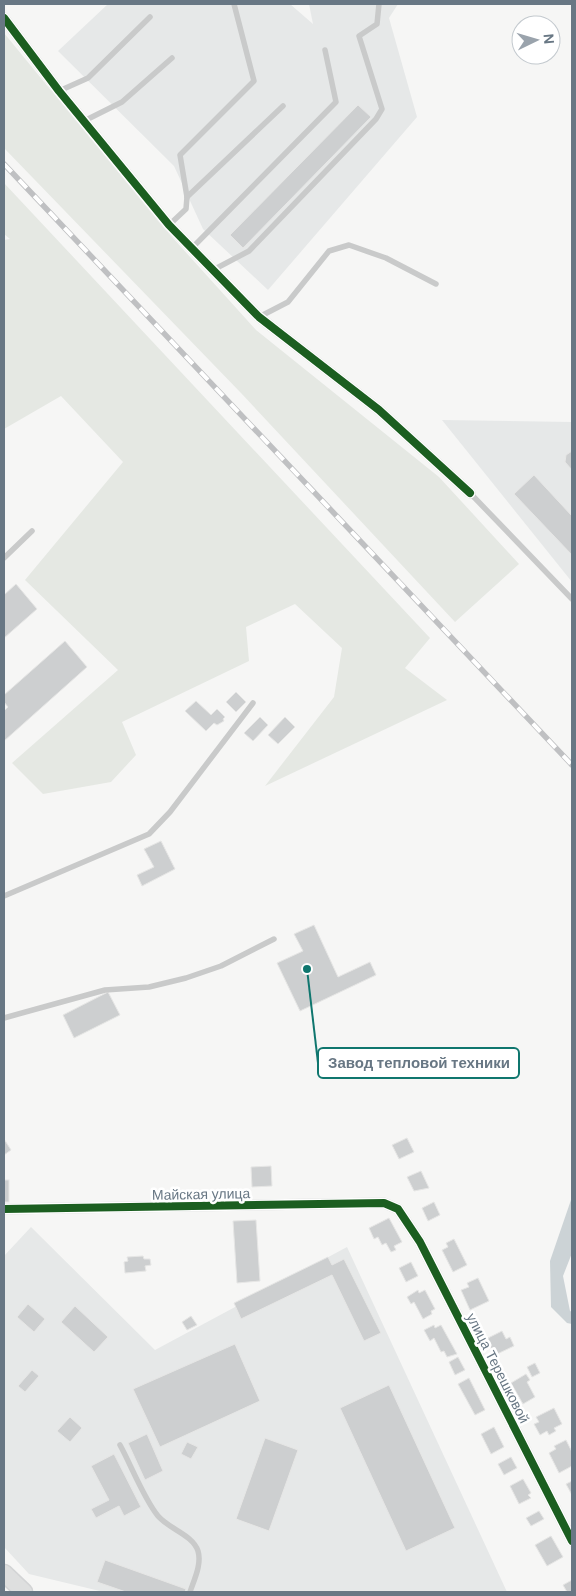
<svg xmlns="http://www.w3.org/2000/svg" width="576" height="1596" font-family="'DM Sans',sans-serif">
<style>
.built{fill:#e6e8e8}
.green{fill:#e5e8e3}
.water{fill:#ccd3d6}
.building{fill:#cdcfd0;stroke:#e6e6e5}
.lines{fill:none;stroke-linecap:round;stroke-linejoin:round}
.secondary-casing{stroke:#d3d4d5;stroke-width:19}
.service{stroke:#c9caca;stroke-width:5.5}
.minor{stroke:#c9caca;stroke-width:11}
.secondary{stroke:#dedfdf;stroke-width:16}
.rail-casing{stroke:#bfc0c2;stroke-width:5.5}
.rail{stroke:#fff;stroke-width:4;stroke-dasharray:11;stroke-linecap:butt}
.cycleway-casing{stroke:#fff;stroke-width:11}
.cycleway{stroke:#1b5e20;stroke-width:8}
.labels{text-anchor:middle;stroke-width:5;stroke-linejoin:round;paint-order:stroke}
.street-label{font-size:14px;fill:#687784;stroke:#fff}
.leader{fill:none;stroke:#0f766e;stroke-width:2}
.callout-dot{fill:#0f766e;stroke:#fff;stroke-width:2}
.callout{fill:#fff;stroke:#0f766e;stroke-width:2}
.callout-label{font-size:15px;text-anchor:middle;font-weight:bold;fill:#687784}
</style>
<rect width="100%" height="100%" fill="#f6f6f5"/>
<g class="built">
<path d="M108,4H290L313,24L309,4H398L389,18L417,117L268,290L203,229L174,166L58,51Z"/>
<path d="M442,420L572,422V582Z"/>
<path d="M31,1227L155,1350L347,1247L507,1592H104L29,1574L4,1547V1256Z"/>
</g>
<g class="green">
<path d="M4,33L163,227L256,330L439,477L519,564L455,622L241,393L4,148Z"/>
<path d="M4,183L430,638L405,668L447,700L265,786L334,697L342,648L295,604L246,627L249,661L122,722L136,755L111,782L43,794L12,763L118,670L25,580L123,462L61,396L4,429V240L10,239L4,234Z"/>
</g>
<path class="water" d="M572,1197V1253L563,1276L570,1311L572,1312V1324L567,1323L551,1307L550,1261Z"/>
<g class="building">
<path d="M358,105L371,117L243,248L230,235Z"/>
<path d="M572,451V470L565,462L566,455Z"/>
<path d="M534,475L572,516V555L514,494Z"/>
<path d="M16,584L37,609L4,638V595Z"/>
<path d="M65,641L87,667L4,741V711L8,707L4,702V695Z"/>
<path d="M236,692L246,702L236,712L226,702Z"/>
<path d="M196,701L211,715L217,709L225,717L223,719L224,721L217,725L214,723L206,731L185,711Z"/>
<path d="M260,717L268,725L253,741L244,733Z"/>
<path d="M285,717L295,727L278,744L268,735Z"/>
<path d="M161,841L175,869L142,886L137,875L154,867L144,849Z"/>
<path d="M314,925L338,977L370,962L376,975L300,1011L277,963L303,951L294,934Z"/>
<path d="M108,992L120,1015L74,1038L63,1015Z"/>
<path d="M407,1138L414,1152L399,1159L392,1145Z"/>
<path d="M4,1139L11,1150L4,1155Z"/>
<path d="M271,1166L272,1186L252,1187L251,1167Z"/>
<path d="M421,1171L429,1188L414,1191L407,1177Z"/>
<rect x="4" y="1180" width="5" height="22"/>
<path d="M434,1202L440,1215L428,1221L422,1208Z"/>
<path d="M389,1218L402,1242L394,1246L396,1250L391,1252L386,1243L382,1245L378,1237L374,1239L369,1228Z"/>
<path d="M256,1220L260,1281L237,1283L233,1221Z"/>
<path d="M454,1239L467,1265L453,1272L442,1250L448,1247L446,1243Z"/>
<path d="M143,1256L144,1259H150L151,1265L145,1266L146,1271L125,1273L124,1262L128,1261L127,1257Z"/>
<path d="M328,1257L332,1265L344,1259L381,1333L364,1341L332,1275L241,1319L234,1303Z"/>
<path d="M411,1262L418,1276L406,1282L399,1268Z"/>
<path d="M478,1278L489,1301L470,1310L461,1290L469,1287L467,1283Z"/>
<path d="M418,1290L419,1293L425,1290L435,1309L431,1311L432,1314L423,1319L414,1302L411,1304L407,1297Z"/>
<path d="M28,1304L45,1319L34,1332L17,1317Z"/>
<path d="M75,1306L108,1337L94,1352L61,1322Z"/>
<path d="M191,1316L197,1325L187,1330L182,1322Z"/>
<path d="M434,1325L435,1328L441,1325L457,1354L447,1357L444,1351L441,1352L434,1338L430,1341L424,1330Z"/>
<path d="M502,1331L506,1339L510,1337L514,1346L495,1355L486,1339Z"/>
<path d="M235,1344L260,1401L160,1447L133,1389Z"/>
<path d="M458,1357L465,1370L455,1375L449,1362Z"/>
<path d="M535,1363L540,1373L532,1377L527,1367Z"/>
<path d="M32,1370L39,1376L25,1392L18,1386Z"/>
<path d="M526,1374L530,1380L527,1382L535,1397L523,1404L511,1383Z"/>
<path d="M469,1378L485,1410L475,1415L458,1384Z"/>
<path d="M389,1385L455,1528L406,1551L340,1408Z"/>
<path d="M554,1408L562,1424L554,1428L556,1431L549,1435L547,1431L540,1435L534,1424L539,1422L536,1417Z"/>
<path d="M70,1417L82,1428L70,1442L57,1431Z"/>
<path d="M494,1427L504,1447L491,1454L481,1434Z"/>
<path d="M147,1434L163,1471L145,1480L128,1443Z"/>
<path d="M265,1438L298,1450L269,1531L236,1519Z"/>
<path d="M566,1440L572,1452V1466L559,1473L549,1453L556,1449L554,1446Z"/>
<path d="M187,1442L198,1447L191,1459L181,1454Z"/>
<path d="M114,1454L141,1507L124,1516L119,1506L96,1518L91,1509L109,1500L91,1466Z"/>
<path d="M511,1457L517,1468L504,1475L498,1464Z"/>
<path d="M523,1479L531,1493L528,1495L531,1498L519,1504L510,1486Z"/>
<path d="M572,1481V1495L566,1484Z"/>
<path d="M539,1511L544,1519L531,1526L526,1518Z"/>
<path d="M551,1536L563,1557L547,1566L535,1545Z"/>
<path d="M105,1560L186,1589L185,1592H126L97,1582Z"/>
<path d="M572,1580V1592H567L563,1585Z"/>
</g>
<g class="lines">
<defs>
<path id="secondary" d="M4,1573L24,1592"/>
</defs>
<use href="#secondary" class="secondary-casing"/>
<g class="service">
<path d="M59,91L88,78L150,17"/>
<path d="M84,121L122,102L172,58"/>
<path d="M187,197L283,106"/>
<path d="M169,225L186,209L187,197L180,155L254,81L234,4"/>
<path d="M192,248L336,102L325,50"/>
<path d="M213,270L249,251L376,119L382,109L359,36L377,24L379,4"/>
<path d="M259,317L288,302L329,251L349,245L386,258L436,284"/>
<path d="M470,493L572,599"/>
<path d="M4,558L32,531"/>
<path d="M4,896L149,834L170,812L253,703"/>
<path d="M4,1018L105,990L149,987L186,978L221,966L274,939"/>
<path d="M120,1445C131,1465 144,1499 158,1516C169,1529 193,1535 198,1551C202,1564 194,1580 190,1592"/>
</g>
<g class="minor">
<path d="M4,18L59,91L169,225L259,317L379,410L470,493"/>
<path d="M4,1209L384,1203L398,1209L420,1242L572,1541"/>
</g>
<use href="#secondary" class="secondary"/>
<defs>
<path id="rail" d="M4,164L572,765"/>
</defs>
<use href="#rail" class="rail-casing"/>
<use href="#rail" class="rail"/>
<defs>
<g id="cycleway">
<path d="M4,18L59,91L169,225L259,317L379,410L470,493"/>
<path d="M4,1209L384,1203L398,1209L420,1242L572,1541"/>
</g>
</defs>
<use href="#cycleway" class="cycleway-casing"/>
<use href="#cycleway" class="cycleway"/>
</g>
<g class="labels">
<g class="street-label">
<text transform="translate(201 1194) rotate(-1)" y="5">Майская улица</text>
<text transform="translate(498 1368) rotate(63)" y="5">улица Терешковой</text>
</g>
</g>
<path class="leader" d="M307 969L318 1063"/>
<circle class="callout-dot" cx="307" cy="969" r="5"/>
<rect class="callout" x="318" y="1048" width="201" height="30" rx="5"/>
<g class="callout-label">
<text x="419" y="1068">Завод тепловой техники</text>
</g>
<rect width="576" height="1596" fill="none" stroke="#687784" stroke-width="10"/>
<g transform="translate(536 40) rotate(85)"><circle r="24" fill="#ffffff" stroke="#c3c9ce"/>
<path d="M0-4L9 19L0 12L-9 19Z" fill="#9aa3ac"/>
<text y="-8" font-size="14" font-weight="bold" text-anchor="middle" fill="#687784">N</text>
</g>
</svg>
